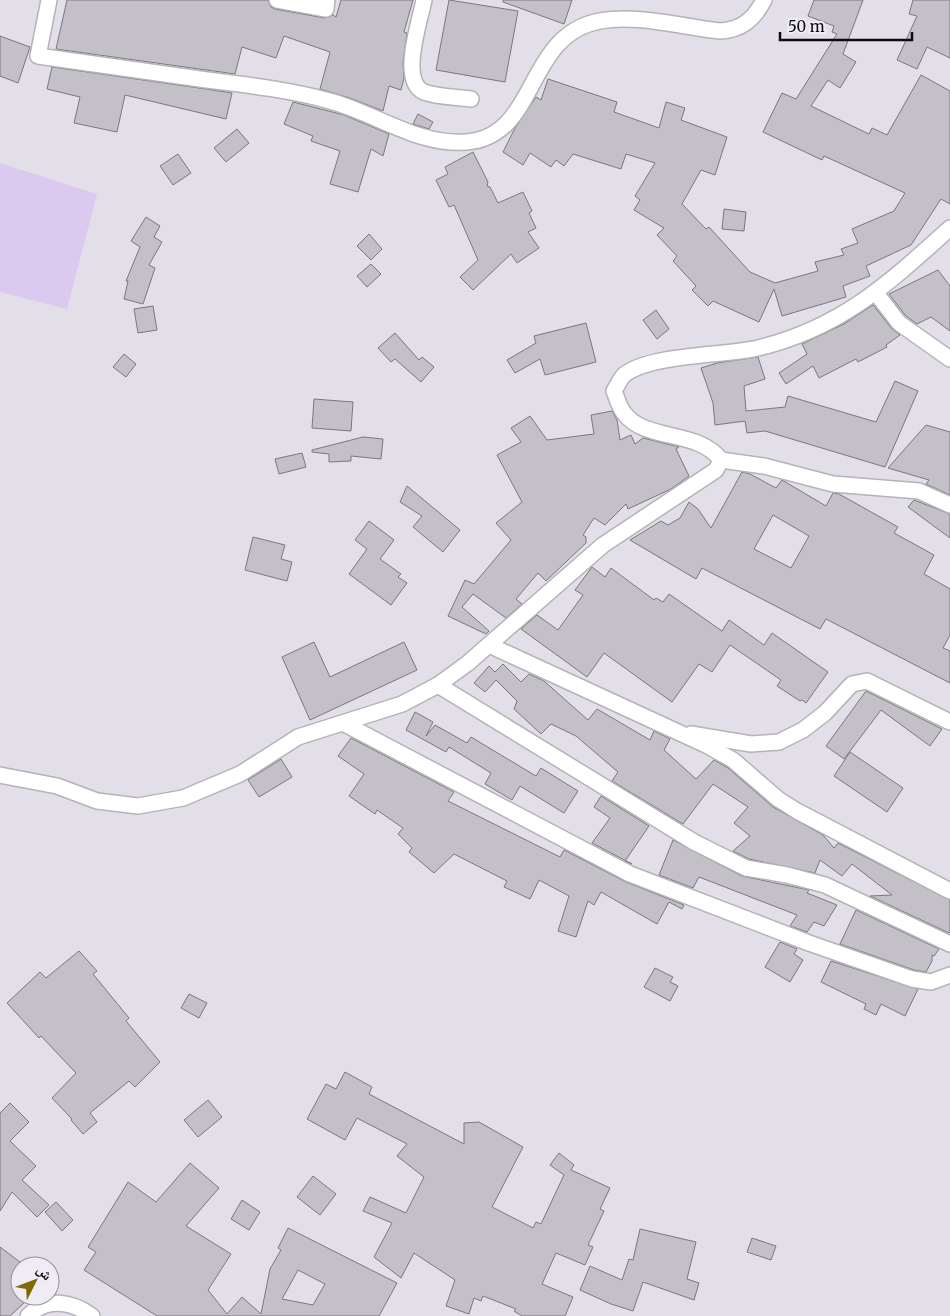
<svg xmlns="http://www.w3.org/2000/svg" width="950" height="1316" font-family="Merriweather,'Noto Naskh Arabic',serif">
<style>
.green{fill:#dcc9f0}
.building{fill:#c4c0c8;stroke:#7b777f;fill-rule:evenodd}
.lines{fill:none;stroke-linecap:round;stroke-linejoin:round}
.street-casing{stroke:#b5b2ba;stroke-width:18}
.street{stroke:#fff;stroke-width:15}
</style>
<rect width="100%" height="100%" fill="#e3dfe8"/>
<path class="green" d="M0,163L97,194L67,309L0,292Z"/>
<g class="building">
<path d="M67,0H268L271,7L275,9L325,18L333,15L336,17L341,0H413L404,32L407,33L403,63L404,78L401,90L389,86L383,111L350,98L320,89L330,52L284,36L276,58L242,47L235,74L56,49Z"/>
<path d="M449,0L518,11L505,82L436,70Z"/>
<path d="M503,0H572L564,24L503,2Z"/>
<path d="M814,0H863L843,54L856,62L840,88L828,80L811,106L869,134L872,128L887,135L921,75L950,91V204L941,199L911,245L866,266L870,276L843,286L846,297L782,316L774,289L759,322L713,301L708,306L692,290L696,286L673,261L677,256L657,235L664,228L634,210L640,200L635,196L655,163L626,154L621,169L573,154L564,166L556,160L551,167L530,153L523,165L503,152L515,128L536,97L541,100L548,79L617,102L614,112L659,128L666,102L685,108L681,120L727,137L715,175L701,170L682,204L706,229L709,227L750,272L775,283L818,271L815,262L844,255L841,249L858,243L852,229L894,211L905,193L824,156L822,160L763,132L782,93L796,99L837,34L832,32L834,26L808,16Z"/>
<path d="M913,0H950V58L927,47L917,69L897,60L917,16L909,14Z"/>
<path d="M0,36L30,47L18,83L0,76Z"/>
<path d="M52,67L206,89L232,93L226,119L125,95L117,132L74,123L80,97L47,89Z"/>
<path d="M293,102L344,115L389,134L383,156L371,149L358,192L330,184L340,151L311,141L313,136L284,124Z"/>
<path d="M418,114L433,122L429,129L413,124Z"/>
<path d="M237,129L249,143L226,162L214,148Z"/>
<path d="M473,152L488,182L487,186L490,187L498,203L523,192L532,211L529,213L536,228L528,232L539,248L517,263L511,254L473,290L460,277L478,260L454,205L449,207L436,180L448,174L445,167Z"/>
<path d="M178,154L191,173L173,185L160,166Z"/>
<path d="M724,209L746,212L744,231L722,229Z"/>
<path d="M146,217L160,226L154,237L162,242L149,265L155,268L143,304L124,299L128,281H126L140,247L131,241Z"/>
<path d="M369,234L382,249L371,260L357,246Z"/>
<path d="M371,264L381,274L367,287L357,276Z"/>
<path d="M938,270L950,286V331L931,317L917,324L906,316L889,294Z"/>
<path d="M873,305L892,329L900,335L886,345L887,347L858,362L856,359L819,378L813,366L786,384L779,373L807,354L802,344L844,324Z"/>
<path d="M153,306L157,330L138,333L134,309Z"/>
<path d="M656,310L669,329L657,339L643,320Z"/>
<path d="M586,323L596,362L545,375L540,359L515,373L507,360L536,343L534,336Z"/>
<path d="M395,333L419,360L422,357L434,367L421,382L395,359L391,362L378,348Z"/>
<path d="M124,354L136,364L126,377L113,367Z"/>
<path d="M758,357L765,379L744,386L746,411L785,407L788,396L876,422L895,381L918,391L885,467L765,431L747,433L745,421L715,425L713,403L701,368L717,363Z"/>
<path d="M314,399L353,402L351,431L312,428Z"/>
<path d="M612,411L617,420L620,440L631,435L635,444L643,438L679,447L676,449L689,476L671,489L628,509L626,504L605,525L594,518L583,535L586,537V543L546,581L538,573L516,599L522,604L506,618L473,594L462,607L489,631L486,634L448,616L465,580L474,584L511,540L496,523L522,502L497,455L521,442L511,428L530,416L547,440L594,434L591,415Z"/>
<path d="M926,425L950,432V495L926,484L929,480L888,468Z"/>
<path d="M363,437L383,439L381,459L351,456V461L329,462V454L312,452V450Z"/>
<path d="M302,453L306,467L279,474L275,459Z"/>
<path d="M742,472L750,474L776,488L782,480L826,506L833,493L839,494L898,527L894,533L934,555L924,574L950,589V635L943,648L950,651V683L826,619L820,629L702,568L696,579L630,540L661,521L668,525L680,518L689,502L698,509L711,528ZM773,515L809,536L791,568L754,549Z"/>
<path d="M407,486L460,530L443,552L413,527L422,516L400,502Z"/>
<path d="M914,500L950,514V538L908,507Z"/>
<path d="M369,521L394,540L380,559L401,574L398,577L407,583L391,605L349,574L367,549L355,540Z"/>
<path d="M253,537L285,545L281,559L292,562L287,581L245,570Z"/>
<path d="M592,567L605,577L611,568L654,600L656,598L663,602L669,594L722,631L729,620L764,645L772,633L828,672L806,703L802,700L800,701L777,686L781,680L730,645L712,672L699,664L672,702L604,653L587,677L521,629L537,615L558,630L583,595L575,590Z"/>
<path d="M314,642L330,677L404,642L417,670L310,720L282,657Z"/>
<path d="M503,664L521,682L529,674L544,681L588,720L597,709L650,740L654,731L670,739L664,750L696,779L714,760L728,768L773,807L823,835L834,848L838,843L950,900V932L949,933L870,896L892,895L852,864L842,876L820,860L815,873L749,859L733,851L750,836L734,823L748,807L713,784L683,824L612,781L618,772L576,736L551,724L541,734L514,709L517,701L496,680L485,692L474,683L489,666L495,672Z"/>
<path d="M866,691L942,729L930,746L881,710L844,759L826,746Z"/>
<path d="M415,712L433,722L426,736L435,725L467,743L471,737L536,776L541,768L578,791L564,813L520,786L512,800L485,784L491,773L449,747L446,752L406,730Z"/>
<path d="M351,738L454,792L448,801L560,857L564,850L626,882L684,905L682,909L669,902L657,924L601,892L594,905L588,901L576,937L558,931L569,896L539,880L530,899L504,887L507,881L454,854L434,873L409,852L412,848L398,834L403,828L377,810L375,814L349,796L364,774L338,756Z"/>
<path d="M850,752L903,788L887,812L834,776Z"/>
<path d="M281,759L292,777L259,797L248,780Z"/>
<path d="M601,796L649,826L625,861L632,864L592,843L610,818L594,807Z"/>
<path d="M673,840L742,876L809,890L807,893L837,905L824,926L814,922L807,932L790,926L797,915L699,877L693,888L659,875Z"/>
<path d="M856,910L939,949L934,956L932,955V961L926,972L914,970L840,944Z"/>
<path d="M780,942L797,949L794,954L803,960L790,982L765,967Z"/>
<path d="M79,951L97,971L93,974L129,1018L126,1021L160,1062L135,1087L129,1081L90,1113L97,1122L83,1134L71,1120L72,1119L52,1098L76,1073L41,1036L39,1038L7,1003L40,972L46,978Z"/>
<path d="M831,961L918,989L905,1016L881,1004L876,1015L864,1009L866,1004L821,982Z"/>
<path d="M655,968L673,977L670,982L678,986L670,1001L644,987Z"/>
<path d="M189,994L207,1003L199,1018L181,1008Z"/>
<path d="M345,1072L372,1087L369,1094L464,1144V1123L479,1122L523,1147L492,1207L533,1228L536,1222L541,1224L564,1175L550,1165L559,1153L574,1165L571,1170L610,1188L600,1209L604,1211L588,1245L593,1247L585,1265L556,1253L542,1284L573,1297L565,1316H522L514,1311L516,1309L483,1296L481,1301L474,1298L469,1314L446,1306L455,1280L414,1253L401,1278L374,1257L392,1223L363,1211L370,1197L406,1213L424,1177L397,1156L407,1144L357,1118L345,1140L307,1119L326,1084L336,1089Z"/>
<path d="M208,1100L222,1117L198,1137L184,1120Z"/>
<path d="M10,1103L29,1122L10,1141L36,1166L22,1180L49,1205L37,1217L12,1192L0,1211V1113Z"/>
<path d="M190,1163L219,1188L186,1226L231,1254L208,1290L227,1314L242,1297L261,1314L270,1269L281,1250L278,1248L288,1228L397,1283L379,1316H157L84,1270L96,1252L88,1247L128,1182L156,1202ZM298,1270L325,1284L313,1305L282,1299Z"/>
<path d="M313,1176L336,1194L320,1215L297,1197Z"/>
<path d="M242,1200L260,1212L249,1230L231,1219Z"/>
<path d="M56,1202L73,1220L62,1231L45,1212Z"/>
<path d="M640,1229L696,1242L687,1279L699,1283L694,1300L643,1282L633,1311L611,1304L580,1290L590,1266L622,1280L629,1259L633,1260Z"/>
<path d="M752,1238L776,1246L771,1260L747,1252Z"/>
<path d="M0,1247L20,1262V1297L25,1302L10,1316H0Z"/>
</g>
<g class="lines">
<defs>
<g id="street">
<path d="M49,0L38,56C95,64 151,72 207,80C248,85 290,90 330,101C375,113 418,146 467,142C539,136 524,35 600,21C636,14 683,27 720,31C742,30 754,19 764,0"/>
<path d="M277,0L326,9L327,0"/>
<path d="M424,0C420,21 399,81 424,92C437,97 457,97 471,99"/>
<path d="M876,293L899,323L950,359"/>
<path d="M721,460L764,466L833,484L919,491L950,505"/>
<path d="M489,645L706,745L733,760L778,799L797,811L950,891"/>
<path d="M438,685L694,842L746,868L787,875L825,885L950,944"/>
<path d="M343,723L630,874L809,943L912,979L931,982L950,975"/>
<path d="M691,734L751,744L779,742L803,730L825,713L852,684L867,681L950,722"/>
<path d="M0,775L57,786L97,801L138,806L183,798L240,774L298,737L402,704L438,685L468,663L603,545L716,470L721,460C698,429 645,442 624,413C619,407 617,398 614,391C617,386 620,379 624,375C650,354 724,356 758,348C841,328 889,283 950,228"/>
<path d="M28,1316C47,1297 71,1301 92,1316"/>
</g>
</defs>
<use href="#street" class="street-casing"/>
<use href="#street" class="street"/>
</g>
<g transform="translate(35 1281) rotate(48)"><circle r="24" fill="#f0ecf5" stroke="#959299"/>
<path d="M0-4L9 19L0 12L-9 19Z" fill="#7f6b05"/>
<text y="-8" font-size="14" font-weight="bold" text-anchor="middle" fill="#0c0b0e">ش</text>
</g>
<path d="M780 32v8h132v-8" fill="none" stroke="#0c0b0e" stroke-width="2.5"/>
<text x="788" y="32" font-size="15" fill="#0c0b0e" stroke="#f0ecf5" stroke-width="4" paint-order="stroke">50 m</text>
</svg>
